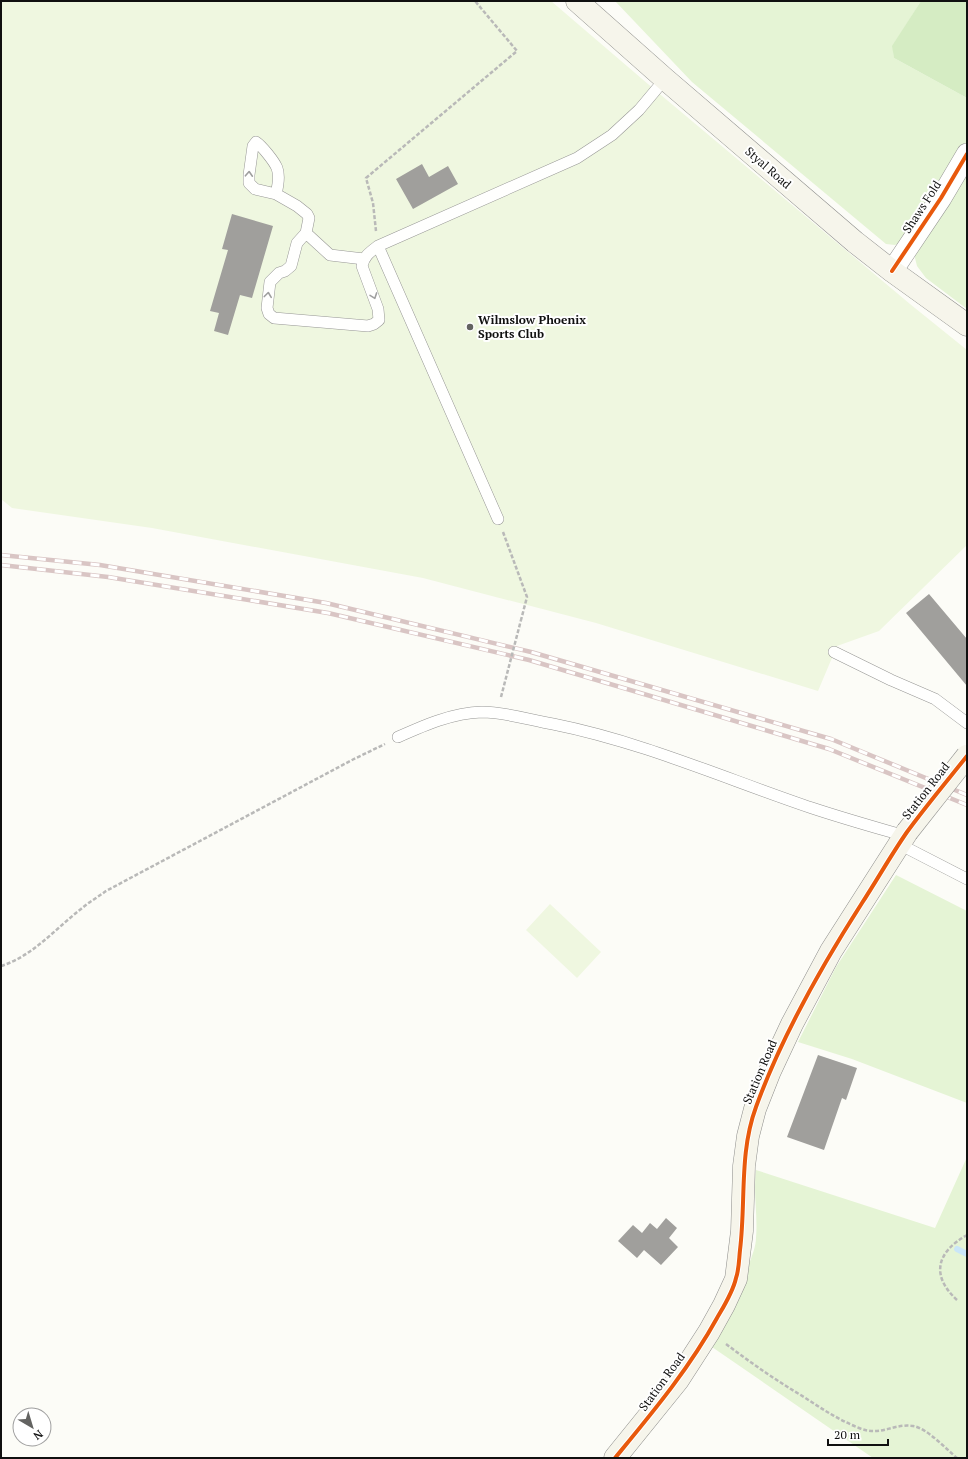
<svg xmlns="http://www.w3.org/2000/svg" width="968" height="1459" font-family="'PT Serif',serif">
<rect width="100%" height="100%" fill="#fcfcf7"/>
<path fill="#e5f4d5" d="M615,1H921L893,46L894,58L967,98V143L942,185L901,242L895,245L886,244L692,82Z
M967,171V309L926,278L917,266L914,254Z
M896,875L967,911V1103L852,1059L798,1042L836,967Z
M967,1157V1458H873L712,1347C730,1319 740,1296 749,1264C752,1256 756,1246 756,1238C758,1215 753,1193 756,1170L935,1228Z"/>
<path fill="#d5ecc3" d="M921,1H967V98L894,58L892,46Z"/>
<path fill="#eff7e0" d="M1,1H551L655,90L910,304L967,350V545L879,631L837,646L818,691L596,623L423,578L152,528L12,508L1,499Z
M550,904L601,952L577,978L526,930Z"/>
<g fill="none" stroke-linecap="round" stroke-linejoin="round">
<path stroke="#cae6f8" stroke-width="6" d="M957,1249L967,1254"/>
</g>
<path fill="#a09f9c" d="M422,164L429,177L448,166L458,184L413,209L396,179Z
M232,214L273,226L252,298L240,295L228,335L214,331L219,313L210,311L228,250L222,249Z
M929,594L967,639V686L906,613Z
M818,1055L857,1068L846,1100L842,1098L824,1150L787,1137Z
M666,1218L677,1228L669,1238L678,1247L661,1265L644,1250L637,1258L618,1241L633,1225L642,1233L650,1223L657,1229Z"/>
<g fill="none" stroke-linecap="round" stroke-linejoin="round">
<g stroke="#969694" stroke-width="12">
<path id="lane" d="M276,194C278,186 280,176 277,168C274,161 262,146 256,142L253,146L249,175V183L255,189L276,194L297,206L307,214L309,218L306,233
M378,246L498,519
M364,259L330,255L306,233L297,243L291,266L285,271L279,273L270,282L267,308L269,314L274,318L368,326L374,324L379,320L378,309L362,266C364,256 370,252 378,246L577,158L612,135L639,110L665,79
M834,652L891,680L935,699L967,723
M398,737C425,725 452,713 482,712C505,712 530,720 553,724C643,742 726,779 812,808C842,818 874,827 905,836
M899,844L967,879"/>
</g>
<g stroke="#969694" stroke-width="22">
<path id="street" d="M892,271L941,198L967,154"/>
</g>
<g stroke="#8d8d8b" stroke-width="23">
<path id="secondary" d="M577,1L665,79L855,242L892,271L967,325
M615,1458L678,1380L709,1332L724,1305L736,1279L742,1231L744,1166L748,1136L755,1109L770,1071L792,1024L831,951L907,832"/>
</g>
<path stroke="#b9b9b8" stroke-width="2.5" stroke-dasharray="4 2" stroke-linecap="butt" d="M376,231L373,203L366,178L517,51L475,1
M503,532L527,597L521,620
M1,966C33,956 55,929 81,909C89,902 98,897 106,891L352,760L385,744
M957,1300C930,1275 937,1252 967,1235
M726,1344C751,1363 777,1381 804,1397C822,1409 839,1420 859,1428C881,1437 893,1423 913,1426C927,1428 946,1449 957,1458"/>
<use href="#lane" stroke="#fffffe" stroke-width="11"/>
<use href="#street" stroke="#fffffe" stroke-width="21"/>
<use href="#secondary" stroke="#f6f5eb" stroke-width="22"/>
<g stroke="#d9c5c4" stroke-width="4.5">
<path id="rail" d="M1,555L100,565L326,603L531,652L831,739L967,795
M1,565L108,577L328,613L529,660L829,749L967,805"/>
</g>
<use href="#rail" stroke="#fff" stroke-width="3" stroke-dasharray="9" stroke-linecap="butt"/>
<g stroke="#8d8d8b" stroke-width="23" stroke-linecap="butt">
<path id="secondary-bridge" d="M907,832L967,756"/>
</g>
<path stroke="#b9b9b8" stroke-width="2.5" stroke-dasharray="4 2" stroke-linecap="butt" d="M501,697L521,620"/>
<use href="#secondary-bridge" stroke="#f6f5eb" stroke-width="22"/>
<g stroke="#fff" stroke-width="6">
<path id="cycleway" d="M892,271L941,198L967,154
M615,1458C652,1413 689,1369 717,1318C724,1306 733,1292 736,1278C739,1270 739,1259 740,1250C746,1202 739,1153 756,1107C782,1035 821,967 862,903C877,880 891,855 907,832C926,806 947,781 967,756"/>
</g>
<use href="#cycleway" stroke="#e8590c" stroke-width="4"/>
</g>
<defs><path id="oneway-chevron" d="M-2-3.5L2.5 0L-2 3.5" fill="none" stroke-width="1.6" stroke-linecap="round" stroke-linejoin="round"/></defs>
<g stroke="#9f9f9f">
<use href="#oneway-chevron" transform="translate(249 174) rotate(-87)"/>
<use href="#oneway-chevron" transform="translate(268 295) rotate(-83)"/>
<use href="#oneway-chevron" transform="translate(374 296) rotate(70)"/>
</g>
<circle fill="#636361" stroke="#fff" stroke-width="1.5" cx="470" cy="327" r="4"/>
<g text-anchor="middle" stroke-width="4" stroke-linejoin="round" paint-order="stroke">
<g font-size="12" fill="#101010" stroke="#fff">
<text transform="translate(768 168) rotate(41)" y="4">Styal Road</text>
<text transform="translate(922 207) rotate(-57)" y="4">Shaws Fold</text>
<text transform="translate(926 791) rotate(-52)" y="4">Station Road</text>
<text transform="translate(760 1072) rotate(-67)" y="4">Station Road</text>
<text transform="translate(662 1382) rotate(-54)" y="4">Station Road</text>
</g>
<g font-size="12" font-weight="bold" fill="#101010" stroke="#fff" text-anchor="start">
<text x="478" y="324">Wilmslow Phoenix<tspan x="478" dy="14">Sports Club</tspan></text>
</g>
</g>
<rect width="968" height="1459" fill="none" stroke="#101010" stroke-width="4"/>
<g transform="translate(32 1427) rotate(142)"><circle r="19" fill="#ffffff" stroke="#9f9f9f"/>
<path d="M0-3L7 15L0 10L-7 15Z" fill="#636361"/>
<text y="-6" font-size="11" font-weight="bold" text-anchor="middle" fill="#101010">N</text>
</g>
<path d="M828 1439v6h60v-6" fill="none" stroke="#101010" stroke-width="2"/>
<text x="834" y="1439" font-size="12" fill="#101010" stroke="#ffffff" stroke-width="3" paint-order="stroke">20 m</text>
</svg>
